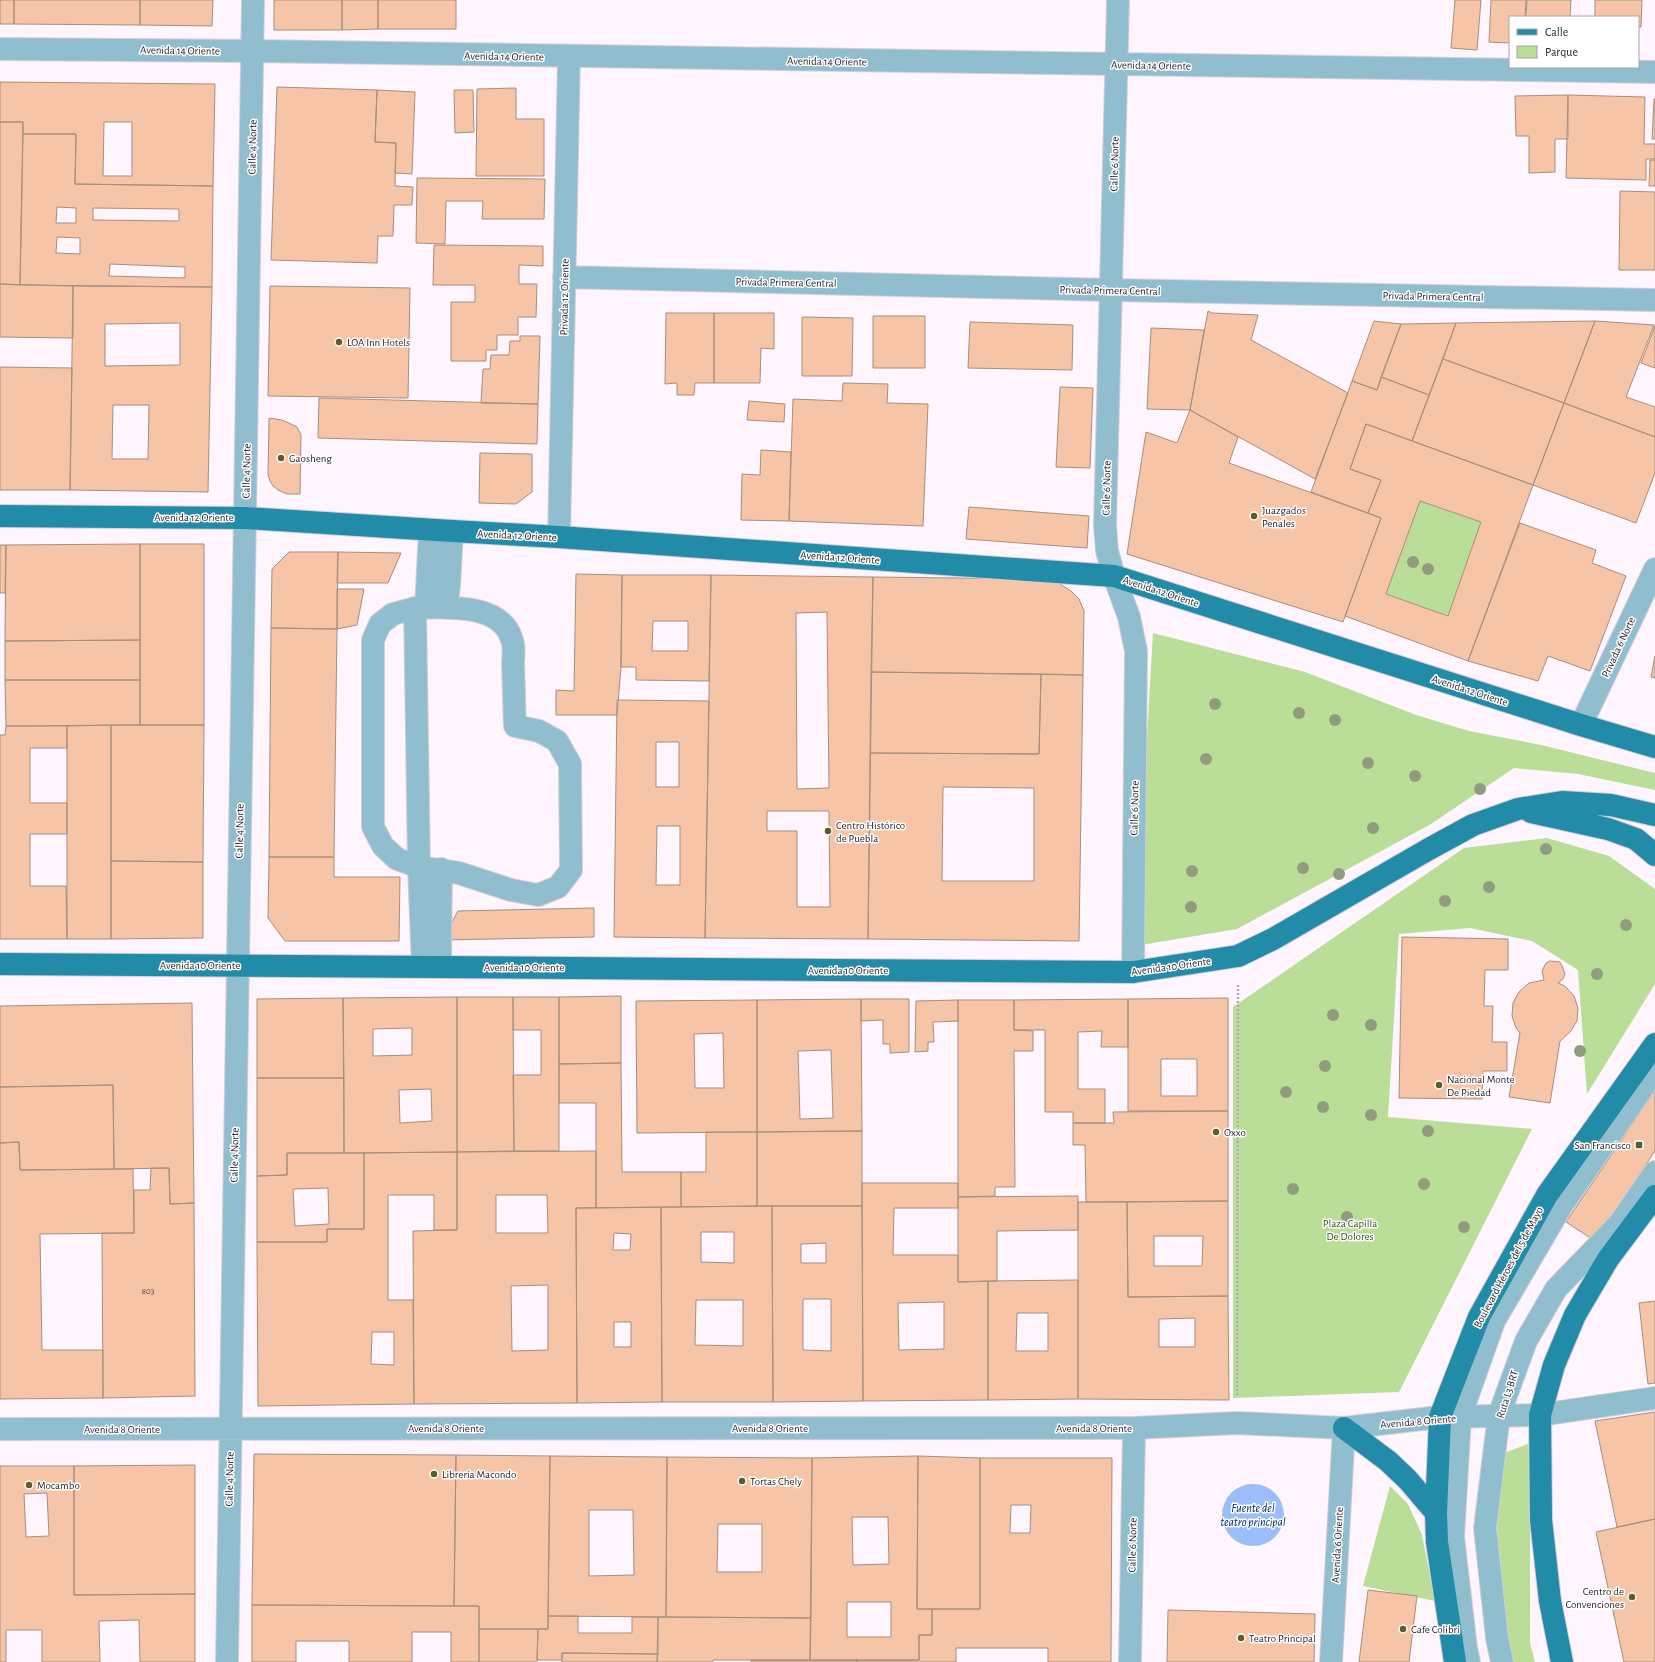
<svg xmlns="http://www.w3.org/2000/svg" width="1655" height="1662" font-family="'Alegreya Sans',sans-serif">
<rect width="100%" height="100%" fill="#fef5fe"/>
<path fill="#badd98" d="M1420,501L1481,522L1448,616L1386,594Z
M1153,633L1305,672L1416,715L1469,731L1541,745L1655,773V790L1578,774L1514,768L1431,824L1237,929L1135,946Z
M1547,838L1609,856L1655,889V984L1587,1094L1578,970L1532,941L1470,928L1399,934L1388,1117L1532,1129L1399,1392L1233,1398V1007L1464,848Z
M1528,1444L1537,1454L1530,1532V1643L1535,1662H1513L1506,1634L1490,1524L1496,1456Z
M1390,1486L1408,1504L1422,1535L1435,1601L1363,1586Z"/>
<path fill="#99befa" d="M1222 1515a31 31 0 1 1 62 0a31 31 0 1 1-62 0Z"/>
<path fill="#f6c4a6" stroke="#a78e7e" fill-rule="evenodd" d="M0,0H14V24H0Z
M14,0H140V25L14,24Z
M140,0H213L212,26L140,25Z
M274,0H342V30H274Z
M342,0H378V29L342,30Z
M378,0H456V29H378Z
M1455,0H1481L1477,50L1451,48Z
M1491,0H1526L1525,17H1510V43L1489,42Z
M1527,0H1571L1570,17H1526Z
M1595,0H1642L1641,27H1638V17H1595Z
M0,82L215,84L213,186L75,184L76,134H23V122H0ZM104,122H132V176H103Z
M277,87L377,90L375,142L396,143L395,186L413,187L412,205H394L393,236H378L377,263L271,260Z
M516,88V119H544V176H476L477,89Z
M377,90L415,92L412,174L395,173L396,143L375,142Z
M454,90H473L474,132L455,133Z
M1568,95L1645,97L1644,144H1655V159H1646V180L1566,178Z
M1568,95V139H1555V172L1529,173V136H1516L1515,96Z
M1654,99H1655V139H1652Z
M0,122H23L20,285L0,284Z
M23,134H76L75,184L213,186L212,287L20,285ZM57,207L76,208V223H56ZM93,208L179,209V221L93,220ZM57,237L80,238V254L56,253ZM110,264L185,267V278L109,276Z
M1650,160H1655V186H1649Z
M417,178L545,179L544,219H482L483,201H446L445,244L416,243Z
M1620,191L1655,192V270H1619Z
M434,245L543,246V266L519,265V284H537L536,317H518V335H497V350H486V361H451V302H475V285H433Z
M0,284L73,286V338L0,337Z
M73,286L212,287L208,492L70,490ZM180,323V365L105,366V324ZM113,405H149L148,459H112Z
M270,286L410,288L408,398L268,396Z
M1208,311L1212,313L1258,315L1251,340L1348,393L1315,479L1190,410Z
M666,313H714V383H695L694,395H677V383L665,384Z
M714,313H774V349L761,348L760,383H714Z
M873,316H925V368H873Z
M802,317L853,318L852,376H802Z
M1374,321L1401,324L1377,390L1352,381Z
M1595,321L1564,403L1443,359L1456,323Z
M1595,321L1654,325L1626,397L1655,407V437L1564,403Z
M970,322L1073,325L1072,370L968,368Z
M1456,323L1429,395L1381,377L1401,324Z
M1655,326V368L1641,363Z
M1151,328L1204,330L1190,410L1147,409Z
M520,336H540L538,404L481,403L483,369H490L491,355H509L510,341H520Z
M1443,359L1564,403L1533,485L1412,441Z
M0,367L72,368L70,490H0Z
M1381,377L1429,395L1412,441L1366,424L1350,469L1381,480L1368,513L1311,492L1352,381L1377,390Z
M843,383L888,384L887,403L928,404L923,526L789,521L793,399L842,401Z
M1060,387L1093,388L1090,468L1056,467Z
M319,398L538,404L537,444L318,438Z
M749,401L785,404L784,422L747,420Z
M1564,403L1655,437V473L1636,523L1533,485Z
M1190,410L1238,437L1229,463L1381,518L1343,622L1127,554L1146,432L1177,443Z
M269,418L282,420L289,423L297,427L301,435L300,494H287L278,490L273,486L270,481L268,475Z
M1366,424L1533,485L1468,661L1345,616L1381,518L1368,513L1381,480L1350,469ZM1420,501L1481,522L1448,616L1386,594Z
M761,450L791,452L789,521L741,520L742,474L760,475Z
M480,453L532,454V492L516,504L479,503Z
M969,507L1089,516L1087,548L966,539Z
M1520,523L1596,550L1592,563L1626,576L1590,671L1548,656L1538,681L1468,661Z
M140,544V640L5,641L6,545Z
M140,544H204V725H140Z
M0,545H6L5,593H0Z
M289,552H338L337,629L271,628L272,569Z
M338,552L401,553L388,583H337Z
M576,574L622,575L621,667L617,715H556V690L574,691Z
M622,575H711L709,681L636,680V667H621ZM653,621H688V651H652Z
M711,575L873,577L868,939L705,938ZM827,612L829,788L797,789L796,613ZM767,811H829L830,907H797V831H767Z
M873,577L1046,579L1060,584L1071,591L1079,599L1084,611L1083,675L871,672Z
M337,589H364L357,625L337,629Z
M271,628L337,629L334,857H269Z
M140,640V680H5V641Z
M1655,656V678L1651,677Z
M871,672L1041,674L1039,754L870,753Z
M1041,674L1083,675L1079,941L868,939L870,753L1039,754ZM943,787L1034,788V881H942Z
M5,680H140V725L6,726Z
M617,700L709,701L705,938L614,937ZM656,742H679V787H656ZM657,826H680V885H656Z
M111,725V939H67V726Z
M111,725H204L203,862L111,861Z
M6,726H67V748H30V803H67V834H30V886H66L67,939H0V735H5Z
M269,857H334V877H400L399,941H285L268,918Z
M111,861L203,862V938L111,939Z
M594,908V937L442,940L458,911Z
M1402,937L1508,939V970H1485L1484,1006H1493L1492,1042H1507V1071H1483L1482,1099L1399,1098Z
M1550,961L1560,962L1562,966L1565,974L1563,979L1558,983L1565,986L1574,996L1578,1008L1577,1021L1570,1032L1560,1041L1550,1103L1509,1097L1520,1033L1516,1028L1512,1016L1513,1003L1519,992L1529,983L1544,980L1542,971L1546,963Z
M621,996V1063L559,1064V997Z
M457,997V1152L344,1153L343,998ZM412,1028V1055L373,1056V1029ZM431,1089L432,1121L400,1123L399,1090Z
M457,997H513L514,1151L457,1152Z
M513,997H559V1151H514L513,1075H541V1030H513Z
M343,998L344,1078H257V999Z
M1228,998V1111H1128V999ZM1161,1059H1197V1096H1161Z
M861,999L862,1131L757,1132V1000ZM831,1050L833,1118L800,1119L798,1051Z
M861,999H909V1052L890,1053V1044H883V1020L861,1021Z
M1128,999V1047H1101L1102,1031L1078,1032V1089H1105V1123H1073V1112H1045V1030H1014V1000Z
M757,1000V1132L637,1133L636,1001ZM723,1033L724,1088H695L694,1034Z
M958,1000V1021L933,1022L934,1042H928V1051L915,1052L916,1001Z
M958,1000H1014V1030L1033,1031V1051H1014L1015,1187H995V1196L958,1197Z
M192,1003L194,1203L170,1204L169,1168L114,1169L113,1085L0,1087V1006Z
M621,1063L622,1172H681V1207L596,1208V1103H559V1064Z
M257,1078H344V1153H287V1175L257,1176Z
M113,1085L114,1169L20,1170L19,1142L0,1143V1087Z
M1655,1090V1151L1595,1241L1566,1222Z
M1228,1111V1201L1086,1202L1085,1145H1073V1123H1114L1113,1112Z
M862,1131V1206H757V1132Z
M706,1132H757V1206L681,1207V1172H706Z
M19,1142L20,1170L133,1169L134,1233L40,1234L42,1350H103V1398L0,1399V1143Z
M596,1151V1208H576L577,1403L414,1404L413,1231L457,1230V1152ZM496,1195H547L548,1233H496ZM548,1285V1350L512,1351L511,1286Z
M457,1152V1230H434V1195H388V1300H413L414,1404L258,1406L257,1242H327V1229H364V1153ZM372,1332H394V1365L371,1364Z
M287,1153H364V1229H327V1242H257V1176L287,1175ZM328,1188L329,1224L295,1226L293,1189Z
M151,1168H169L170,1204L194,1203L195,1396L103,1398L102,1233H134V1190H150Z
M862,1183H958V1208H894L893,1255H958V1282L988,1281V1400L863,1401ZM944,1302V1349L899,1350L898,1303Z
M1078,1196V1230L997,1231V1281L958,1282V1197Z
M1228,1201V1296L1128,1297L1127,1202ZM1154,1236H1203L1202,1266H1154Z
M1078,1202H1127L1128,1297L1228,1296L1229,1400L1078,1399ZM1195,1318V1347H1159V1319Z
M772,1206H862L863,1401L773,1402ZM826,1243V1263H801V1244ZM803,1299H831V1351L803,1350Z
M772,1206L773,1402H662L661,1207ZM701,1232H734V1263L701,1262ZM696,1300H743V1346L695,1345Z
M661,1207L662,1402L577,1403L576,1208ZM614,1233L631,1234L630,1250H613ZM614,1322H631V1347H614Z
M1078,1280V1399L988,1400V1281ZM1017,1313H1048V1351H1016Z
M1655,1301V1383L1648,1384L1639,1303Z
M1655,1412V1519L1617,1527L1595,1421Z
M254,1454L456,1455L454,1606L252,1605Z
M456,1455L550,1456L548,1629H479V1606H454Z
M550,1456L667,1457L666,1617L548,1616ZM589,1510H633L634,1575L589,1576Z
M918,1456L917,1609H932V1635H919V1660H810L812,1458ZM852,1517H888L889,1564L853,1565ZM847,1602H891V1637H847Z
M918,1456L980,1458V1609H917Z
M667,1457L812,1458L811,1618L666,1617ZM718,1524H762V1572H717Z
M980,1458H1112L1111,1662H1048V1648H956V1662H857V1660H919V1635H932V1609H980ZM1011,1505H1031L1030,1533H1010Z
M195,1465V1594L74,1595V1466Z
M0,1466H74V1595L195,1594V1662H140L139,1620L99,1621L100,1662H42V1630H6V1662H0ZM47,1493L49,1536L26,1537L24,1494Z
M1655,1519V1662H1624L1596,1532Z
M1368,1590L1417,1596L1409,1662H1359Z
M252,1605L479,1606V1662H451V1632H412V1662H349V1641H296V1662H252Z
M1168,1610L1315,1614L1314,1662H1167Z
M548,1616H578V1633H632V1617H658V1654L562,1653V1660H537L538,1629H548Z
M658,1617L811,1618L810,1660H713V1662H657Z
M479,1629H538L537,1662H479Z
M562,1653L658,1654L657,1662H562Z
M751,1660H857V1662H751Z"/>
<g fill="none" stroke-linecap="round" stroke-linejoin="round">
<g stroke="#d7ced7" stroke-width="24">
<path id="minor" d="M1118,0L1105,525L1107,551L1114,576L1129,617L1136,651L1133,972
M0,49L253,51L1655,72
M564,277L1111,290L1655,300
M559,537L569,57
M426,607L430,530
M415,608C446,607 502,603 512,640C515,648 513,657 513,665C514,685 514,706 515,726L539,731L557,741L570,764L571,870L558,887L538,895L511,890L459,873L419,867L397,859L383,846L373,827V640L380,624L393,614Z
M415,608L419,867L423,966
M446,608L449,586L452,531
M1581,725L1655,569
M440,966L441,869
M0,1429L1134,1428L1237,1423L1344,1428L1440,1417L1540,1415L1655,1398
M227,1662L253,0
M1130,1662L1134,1428
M1331,1662L1344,1428
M1469,1662L1466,1648L1453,1537L1460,1417L1494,1321L1562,1205L1655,1070
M1502,1662L1497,1638L1485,1528L1499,1415L1526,1341L1556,1289L1619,1224L1655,1172"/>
</g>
<g stroke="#d7ced7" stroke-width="24">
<path id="major" d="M0,516L245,518L452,531L559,537L1114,576L1581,725L1655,747
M1531,812L1608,829L1636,839L1655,855
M0,964L1133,972L1238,956L1273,939L1429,849L1473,825L1518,809L1562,802L1611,805L1655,815
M1344,1428L1388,1461L1408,1480L1436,1513
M1455,1662L1437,1542L1436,1513L1440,1417L1479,1317L1547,1195L1655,1044
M1562,1662L1550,1601L1541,1520L1540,1415L1554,1365L1575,1315L1608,1259L1655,1196"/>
</g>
<path stroke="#b3aab3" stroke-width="2.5" stroke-dasharray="2 2" stroke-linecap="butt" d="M1237,1395L1238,984"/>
<use href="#minor" stroke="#91bece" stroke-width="22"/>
<use href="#major" stroke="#218ba8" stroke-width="22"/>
</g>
<g fill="#919b7f">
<circle cx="1413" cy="562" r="6"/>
<circle cx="1428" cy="569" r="6"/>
<circle cx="1215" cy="704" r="6"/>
<circle cx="1299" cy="713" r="6"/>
<circle cx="1335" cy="720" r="6"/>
<circle cx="1206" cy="759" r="6"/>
<circle cx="1368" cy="763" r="6"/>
<circle cx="1415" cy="776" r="6"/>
<circle cx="1480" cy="789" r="6"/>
<circle cx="1373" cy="828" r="6"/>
<circle cx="1546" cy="849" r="6"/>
<circle cx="1303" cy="868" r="6"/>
<circle cx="1192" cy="871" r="6"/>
<circle cx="1339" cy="874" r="6"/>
<circle cx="1489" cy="887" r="6"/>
<circle cx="1445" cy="901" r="6"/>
<circle cx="1191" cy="907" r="6"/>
<circle cx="1626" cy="925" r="6"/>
<circle cx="1597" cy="974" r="6"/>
<circle cx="1333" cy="1015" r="6"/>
<circle cx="1371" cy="1025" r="6"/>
<circle cx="1580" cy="1051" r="6"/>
<circle cx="1325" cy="1066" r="6"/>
<circle cx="1286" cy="1092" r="6"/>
<circle cx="1323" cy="1107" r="6"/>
<circle cx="1371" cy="1115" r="6"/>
<circle cx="1428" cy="1131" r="6"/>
<circle cx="1424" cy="1184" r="6"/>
<circle cx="1293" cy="1189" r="6"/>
<circle cx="1347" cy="1217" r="6"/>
<circle cx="1464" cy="1227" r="6"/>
</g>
<g fill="#5b5e2c" stroke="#fff" stroke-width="1.5">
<circle cx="339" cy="342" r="4"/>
<circle cx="281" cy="458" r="4"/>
<circle cx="1254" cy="516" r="4"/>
<circle cx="828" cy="831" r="4"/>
<circle cx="1439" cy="1085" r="4"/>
<circle cx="1216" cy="1132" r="4"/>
<rect x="1635" y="1141" width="8" height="8" rx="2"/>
<circle cx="434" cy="1474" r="4"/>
<circle cx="742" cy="1481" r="4"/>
<circle cx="29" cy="1485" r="4"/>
<circle cx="1632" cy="1597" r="4"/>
<circle cx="1403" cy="1629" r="4"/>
<circle cx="1241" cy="1638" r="4"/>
</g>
<g text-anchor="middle" stroke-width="3" stroke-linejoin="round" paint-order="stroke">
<g font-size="9" fill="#5b4847">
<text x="148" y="1294">803</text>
</g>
<g font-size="11" fill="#271f27" stroke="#fff">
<text transform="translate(180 50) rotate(1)" y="4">Avenida 14 Oriente</text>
<text transform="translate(504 56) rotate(1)" y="4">Avenida 14 Oriente</text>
<text transform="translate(827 61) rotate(1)" y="4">Avenida 14 Oriente</text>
<text transform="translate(1151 65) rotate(1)" y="4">Avenida 14 Oriente</text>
<text transform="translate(252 147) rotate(-89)" y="4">Calle 4 Norte</text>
<text transform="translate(1114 164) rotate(-89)" y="4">Calle 6 Norte</text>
<text transform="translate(786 282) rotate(1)" y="4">Privada Primera Central</text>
<text transform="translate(1110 290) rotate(1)" y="4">Privada Primera Central</text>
<text transform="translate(1433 296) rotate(1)" y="4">Privada Primera Central</text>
<text transform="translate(564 297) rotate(-89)" y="4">Privada 12 Oriente</text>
<text transform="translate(246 471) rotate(-89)" y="4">Calle 4 Norte</text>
<text transform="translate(1106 488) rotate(-89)" y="4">Calle 6 Norte</text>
<text x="194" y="521">Avenida 12 Oriente</text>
<text transform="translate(517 535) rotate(3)" y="4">Avenida 12 Oriente</text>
<text transform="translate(840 557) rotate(4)" y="4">Avenida 12 Oriente</text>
<text transform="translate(1161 591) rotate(18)" y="4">Avenida 12 Oriente</text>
<text transform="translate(1618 647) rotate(-65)" y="4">Privada 6 Norte</text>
<text transform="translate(1470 690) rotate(18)" y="4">Avenida 12 Oriente</text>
<text transform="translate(1134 808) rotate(-89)" y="4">Calle 6 Norte</text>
<text transform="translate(239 831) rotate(-89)" y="4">Calle 4 Norte</text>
<text x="200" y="969">Avenida 10 Oriente</text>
<text transform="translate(1171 966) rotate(-8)" y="4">Avenida 10 Oriente</text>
<text x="524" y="971">Avenida 10 Oriente</text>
<text x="848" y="974">Avenida 10 Oriente</text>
<text transform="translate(234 1155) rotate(-89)" y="4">Calle 4 Norte</text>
<text transform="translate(1508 1267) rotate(-62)" y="4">Boulevard Héroes del 5 de Mayo</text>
<text transform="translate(1507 1394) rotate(-72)" y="4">Ruta L3 BRT</text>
<text transform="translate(1418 1421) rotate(-5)" y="4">Avenida 8 Oriente</text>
<text x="446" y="1432">Avenida 8 Oriente</text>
<text x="770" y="1432">Avenida 8 Oriente</text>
<text x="1094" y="1432">Avenida 8 Oriente</text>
<text x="122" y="1433">Avenida 8 Oriente</text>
<text transform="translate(229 1479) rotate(-89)" y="4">Calle 4 Norte</text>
<text transform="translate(1132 1545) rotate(-89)" y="4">Calle 6 Norte</text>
<text transform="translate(1337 1545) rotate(-87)" y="4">Avenida 6 Oriente</text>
</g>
<g font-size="11" fill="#271f27" stroke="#fff" text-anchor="start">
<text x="347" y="346">LOA Inn Hotels</text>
<text x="289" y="462">Gaosheng</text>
<text x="1262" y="514">Juazgados<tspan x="1262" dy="13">Penales</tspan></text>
<text x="836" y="829">Centro Histórico<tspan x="836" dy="13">de Puebla</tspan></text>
<text x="1447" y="1083">Nacional Monte<tspan x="1447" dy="13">De Piedad</tspan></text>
<text x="1224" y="1136">Oxxo</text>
<text x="1631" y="1149" text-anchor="end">San Francisco</text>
<text x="442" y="1478">Librería Macondo</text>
<text x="750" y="1485">Tortas Chely</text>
<text x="37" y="1489">Mocambo</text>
<text x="1624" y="1595" text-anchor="end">Centro de<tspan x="1624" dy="13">Convenciones</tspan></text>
<text x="1411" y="1633">Cafe Colibri</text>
<text x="1249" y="1642">Teatro Principal</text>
</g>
<g font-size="11" fill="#375117" stroke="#fff">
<text x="1350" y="1227">Plaza Capilla<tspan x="1350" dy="13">De Dolores</tspan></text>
</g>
<g font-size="12" font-style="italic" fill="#012c6a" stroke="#fff">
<text x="1253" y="1512">Fuente del<tspan x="1253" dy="14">teatro principal</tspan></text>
</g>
</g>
<rect x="1509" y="16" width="130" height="52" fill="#ffffff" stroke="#a9a5a9"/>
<rect x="1517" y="29" width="20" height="6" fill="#218ba8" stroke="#a9a5a9"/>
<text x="1545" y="36" font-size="12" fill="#271f27">Calle</text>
<rect x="1517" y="46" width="20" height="12" fill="#badd98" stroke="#a9a5a9"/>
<text x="1545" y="56" font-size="12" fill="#271f27">Parque</text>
</svg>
